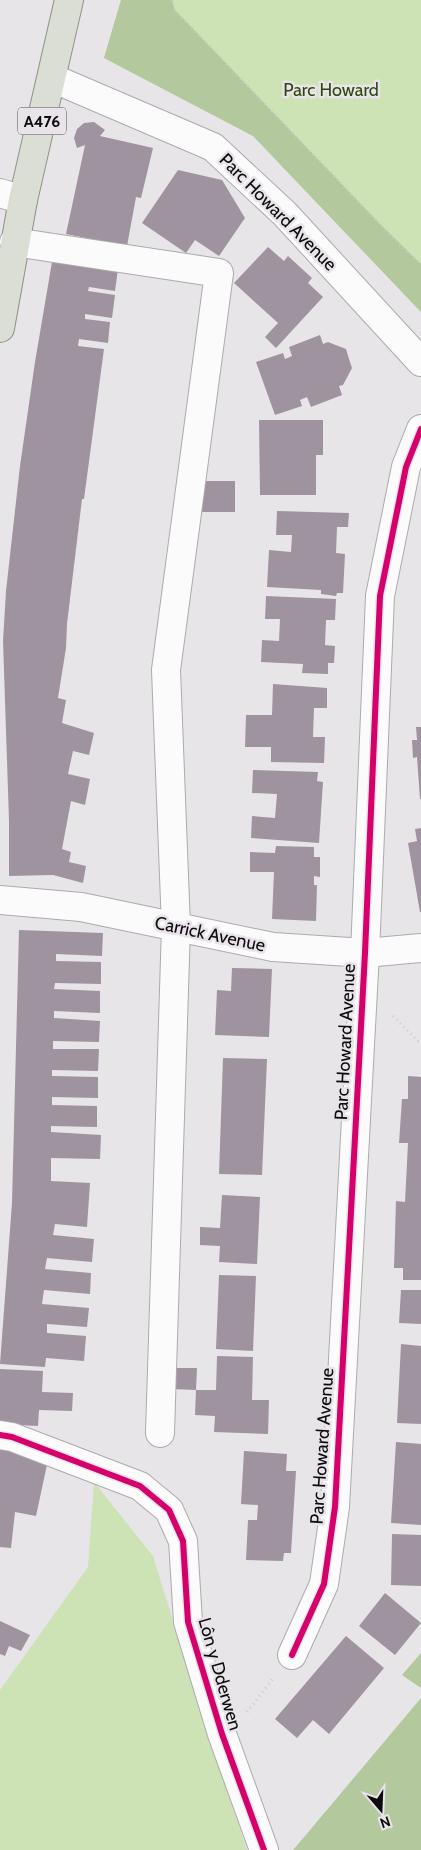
<svg xmlns="http://www.w3.org/2000/svg" width="421" height="1850" font-family="Cabin,sans-serif">
<rect width="100%" height="100%" fill="#e7e5e8"/>
<path fill="#cde3b6" d="M121,0H421V312L253,136L104,58Z
M94,1482L153,1556L209,1737L247,1850H0V1690L88,1567Z"/>
<path fill="#b3c89c" d="M121,0H172L175,10L381,225L421,264V312L253,136L104,58Z
M421,1653V1688L402,1675Z
M421,1698V1850H293L305,1836Z"/>
<path fill="#9f93a0" d="M94,122L105,130L100,136L153,148L141,198L136,197L127,246L66,234L85,145L77,148L74,138L77,129L84,123Z
M178,170L222,180L245,218L219,256L195,240L186,253L142,223Z
M268,247L284,261L288,256L312,278L308,283L323,297L276,348L265,337L278,323L234,283Z
M53,256L118,269L115,291L89,287L88,291L115,295L112,318L85,314V319L110,322L108,343L79,339L78,346L104,349L84,499H82L67,624L66,648L58,698L66,700L62,723L94,733L89,755L73,751L68,774L90,779L85,805L71,801L62,849L71,852L69,862L86,866L83,883L53,875L9,876V821L3,641L6,591L20,466L35,362Z
M320,335L323,344L328,342L346,349L349,359L352,368L343,385L339,386L342,395L311,407L307,397L300,400L302,406L275,415L256,362L283,353L285,359L292,356L289,347Z
M259,420H323V455H316V495H260Z
M200,481H235V512H200Z
M277,511L349,513L348,527H337L336,553L345,554L343,593H337L336,596L321,594V590L267,587L269,550L291,552L292,535H276Z
M266,596L336,599L335,620H326L325,645L335,646L334,663H328V674L302,673L303,664L261,662L262,640L279,641L280,619H265Z
M273,684L327,688V708H314L313,737H325L324,763L271,762V747H245L246,715H272Z
M416,727H421V799H420L417,757L413,758L412,740H417Z
M253,770L318,772L317,781L323,782L319,843L251,838L252,816L275,818L277,794L252,793Z
M421,828V912H420L408,843L417,841L415,829Z
M276,846L314,847V857H320V877L314,876V885H317L316,921L272,919L274,872H250V852L275,853Z
M19,930L103,933L102,956L56,954V961L101,962V984L55,983L54,989L100,991V1013L54,1011V1018L100,1021L99,1042L53,1041V1049H99L98,1071L52,1070V1076L98,1077V1098L52,1097V1105L97,1106V1127L51,1126V1132L101,1135L100,1159L51,1158V1181L90,1183L87,1227L55,1224L53,1235L94,1239L92,1262L47,1258L45,1269L91,1273L90,1294L44,1290L42,1304L89,1308L87,1327L47,1324V1333L86,1336L84,1361L46,1358L45,1367L0,1364L12,1203Z
M232,968L272,969L269,1037L215,1035L217,990L231,991Z
M223,1058L267,1059L262,1175L219,1174Z
M408,1076L421,1077V1280H403V1268H394L396,1201L405,1202L408,1143H399L402,1099H408Z
M222,1195L260,1197L257,1264L219,1262L220,1246L200,1245V1227L220,1228Z
M219,1275L256,1276L253,1351L216,1349Z
M401,1290H421V1324L399,1323Z
M401,1344L421,1346V1424L397,1423Z
M217,1356L253,1357L252,1400H269L268,1434L214,1432L215,1416L195,1415L196,1390H216Z
M173,1368H197L196,1390L172,1389Z
M0,1369L43,1371L42,1392L73,1393L72,1411L39,1410L38,1426L0,1424Z
M396,1442L421,1444V1525L391,1523Z
M0,1449L48,1460L36,1516L15,1512L11,1548L0,1547Z
M244,1451L287,1454L286,1471H296L291,1553H284L283,1561L246,1560L248,1520H257L258,1505L241,1504Z
M392,1534L421,1535V1586L391,1585Z
M385,1593L421,1623L395,1655L359,1626Z
M0,1621L30,1635L21,1651L9,1646L5,1656L0,1654Z
M346,1636L384,1668L329,1734L313,1720L297,1738L275,1719Z"/>
<g fill="none" stroke-linecap="round" stroke-linejoin="round">
<g stroke="#acaaad" stroke-width="30">
<path id="minor" d="M52,78L213,147L285,214L421,362
M0,193L23,200
M14,242L219,273L166,670L176,927L160,1433
M0,900L81,907L273,947L365,953L421,948
M0,1435L12,1437L140,1486L169,1510L183,1541L188,1622L222,1734L264,1850
M292,1655L324,1584L335,1507L365,953L380,596L406,467L421,429"/>
</g>
<g stroke="#8c9183" stroke-width="30">
<path id="major" d="M0,328L23,200L69,0"/>
</g>
<path stroke="#cccbcc" stroke-width="3" stroke-dasharray="1 4" stroke-linecap="butt" d="M172,0L175,10L398,243L421,264
M393,1016L421,1044
M247,1712L274,1677"/>
<use href="#minor" stroke="#fbfbfc" stroke-width="28"/>
<use href="#major" stroke="#daded4" stroke-width="28"/>
<g stroke="#e8e4e9" stroke-width="9">
<path id="cycleway" d="M0,1435L12,1437L140,1486L169,1510L183,1541L188,1622L222,1734L264,1850
M292,1655L324,1584L335,1507L365,953L380,596L406,467L421,429"/>
</g>
<use href="#cycleway" stroke="#d6006c" stroke-width="6"/>
</g>
<g text-anchor="middle" stroke-width="5" stroke-linejoin="round" paint-order="stroke">
<rect fill="#e8e4e9" stroke="#4f4c4f" stroke-width="1" x="18" y="107.5" width="48" height="27" rx="4"/>
<g font-size="16" font-weight="bold" fill="#0d0b0d">
<text x="42" y="127">A476</text>
</g>
<g font-size="18" fill="#2e480b" stroke="#e8e4e9">
<text x="331" y="96">Parc Howard</text>
</g>
<g font-size="18" fill="#0d0b0d" stroke="#e8e4e9">
<text transform="translate(278 212) rotate(45)" y="6">Parc Howard Avenue</text>
<text transform="translate(210 934) rotate(12)" y="6">Carrick Avenue</text>
<text transform="translate(345 1042) rotate(-87)" y="6">Parc Howard Avenue</text>
<text transform="translate(322 1446) rotate(-86)" y="6">Parc Howard Avenue</text>
<text transform="translate(220 1674) rotate(74)" y="6">Lôn y Dderwen</text>
</g>
</g>
<g transform="translate(381 1810) rotate(161)" stroke="#e8e4e9" stroke-width="4" paint-order="stroke">
<path d="M0-4L9 19L0 12L-9 19Z" fill="#0d0b0d"/>
<text y="-8" font-size="14" font-weight="bold" text-anchor="middle" fill="#0d0b0d">N</text>
</g>
</svg>
